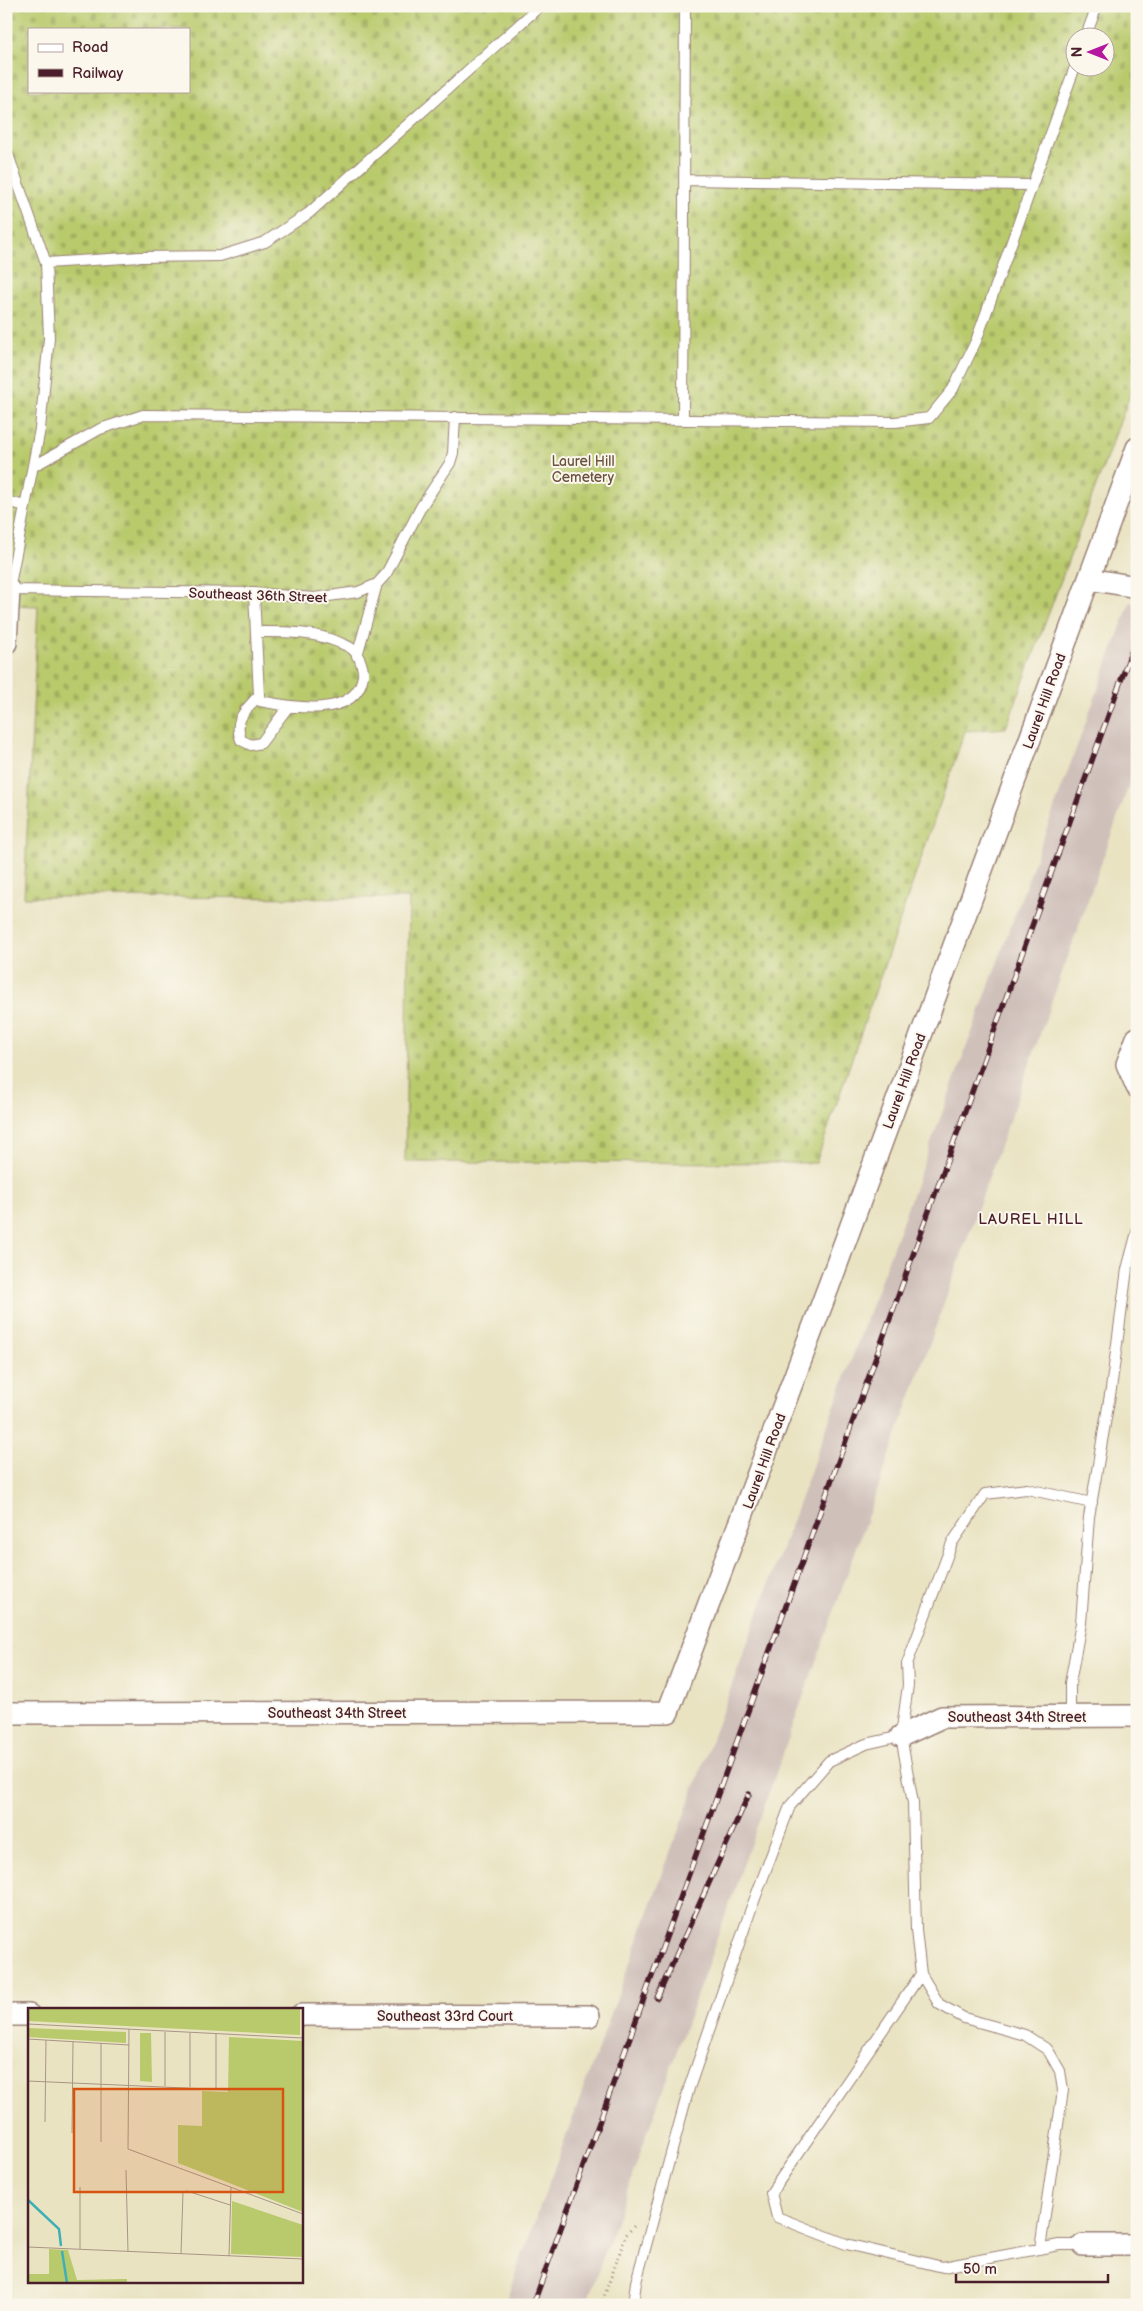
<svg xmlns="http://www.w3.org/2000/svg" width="1143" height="2311" font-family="'Balsamiq Sans',sans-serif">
<defs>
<pattern id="cemetery-stones" width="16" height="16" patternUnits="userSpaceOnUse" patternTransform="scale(1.25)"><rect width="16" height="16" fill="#b9ca6d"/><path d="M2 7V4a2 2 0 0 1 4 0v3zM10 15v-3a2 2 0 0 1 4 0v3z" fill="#a1ad5f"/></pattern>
</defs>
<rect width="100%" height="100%" fill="#fbf7ec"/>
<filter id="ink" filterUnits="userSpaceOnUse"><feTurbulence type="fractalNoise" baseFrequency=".02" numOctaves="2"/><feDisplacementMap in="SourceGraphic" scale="10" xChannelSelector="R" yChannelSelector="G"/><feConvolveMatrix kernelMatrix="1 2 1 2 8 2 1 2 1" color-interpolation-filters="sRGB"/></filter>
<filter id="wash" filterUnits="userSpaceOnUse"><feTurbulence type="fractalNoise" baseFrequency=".0096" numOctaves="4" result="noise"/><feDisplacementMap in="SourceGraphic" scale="20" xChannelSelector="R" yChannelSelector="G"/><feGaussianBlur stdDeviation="1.12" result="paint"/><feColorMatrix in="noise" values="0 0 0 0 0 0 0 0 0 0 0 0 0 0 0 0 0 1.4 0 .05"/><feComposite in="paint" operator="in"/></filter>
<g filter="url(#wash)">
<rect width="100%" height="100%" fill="#e9e3c2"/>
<path fill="#cfc0ba" d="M1130,602L1137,603V763L586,2305H504Z"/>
<path fill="url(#cemetery-stones)" stroke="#82744c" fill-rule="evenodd" d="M6,6H1137V376L1006,728L965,731L816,1163L405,1162L409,898L24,897L38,606L6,605ZM29,29H189V91H29ZM1076,38H1106V68H1076Z"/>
</g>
<g filter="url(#ink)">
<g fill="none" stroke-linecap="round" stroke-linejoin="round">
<g stroke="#9a8176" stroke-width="12">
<path id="lane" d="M1085,38L1097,6
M6,149L46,263L49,338L40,429L9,590
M685,180L1031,185
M46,263L140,257L220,256L265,242L309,213L540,6
M683,419L685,6
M34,466L100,429L143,415L895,422L929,418L953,389L976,341L1076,64
M6,501L25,506
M7,590L254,593L314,598L358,592L377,584L386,574L421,507L450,463L453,453L455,417
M254,593L259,695L260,701C290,707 356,720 363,676C364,668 359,654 352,649C349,646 342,644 338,642C311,631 285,632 256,632
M357,656L377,584
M259,695C246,710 233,719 241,740L251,745L261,743L288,707
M1070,1717V1683L1081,1623L1089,1517L1111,1389L1127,1269L1137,1232
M921,1974L771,2193L777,2217L846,2244L943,2267L1059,2245H1083
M1040,2249L1063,2090L1060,2071L1048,2050L1025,2035L964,2018L939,2004L921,1974L916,1930L913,1803L901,1736L908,1685L907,1664L952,1543L985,1494L1027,1489L1092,1503
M633,2305L636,2282L689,2088L751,1909L790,1806L829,1761L866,1744L901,1736"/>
</g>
<g stroke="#9a8176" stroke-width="24">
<path id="street" d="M1089,579L1137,587
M6,643L9,590
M1137,1038L1127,1064L1137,1087
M6,1713L668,1712L831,1280L1137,448
M901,1736L942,1717L1137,1716
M6,2015H29
M301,2015L589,2016
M1083,2245H1137"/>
</g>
<path stroke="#9a8176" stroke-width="3" stroke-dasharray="1 4" stroke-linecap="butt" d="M601,2305L626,2235L636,2224"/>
<use href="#lane" stroke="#fff" stroke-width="10"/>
<use href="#street" stroke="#fff" stroke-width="21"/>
<g stroke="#4a1f2b" stroke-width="5.5">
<path id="rail" d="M657,1998L749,1794
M533,2305L1137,636"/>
</g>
<use href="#rail" stroke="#fbf7ec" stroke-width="4" stroke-dasharray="11" stroke-linecap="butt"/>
</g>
</g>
<g text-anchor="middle" stroke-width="4" stroke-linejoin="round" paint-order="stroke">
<g font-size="14" fill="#6b523f" stroke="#fbf7ec">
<text x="583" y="466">Laurel Hill<tspan x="583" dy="16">Cemetery</tspan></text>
</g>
<g font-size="14" fill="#4a1f2b" stroke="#fbf7ec">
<text transform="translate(258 595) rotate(2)" y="5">Southeast 36th Street</text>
<text transform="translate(1044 701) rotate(-70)" y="5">Laurel Hill Road</text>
<text transform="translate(904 1081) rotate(-70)" y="5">Laurel Hill Road</text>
<text transform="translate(764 1461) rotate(-70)" y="5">Laurel Hill Road</text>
<text x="337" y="1718">Southeast 34th Street</text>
<text x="1017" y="1722">Southeast 34th Street</text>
<text x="445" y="2021">Southeast 33rd Court</text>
</g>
<g font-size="15" letter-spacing="1" fill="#4a1f2b" stroke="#fbf7ec">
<text x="1031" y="1224">LAUREL HILL</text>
</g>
</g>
<g transform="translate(28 2008)">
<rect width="275" height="275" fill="#e9e3c2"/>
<path d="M0,0H272V27L0,13ZM0,20L98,24V35L0,29ZM112,25H123L124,74L112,73ZM21,241L40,242L49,272L94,271H99V275H0V266H21Z" fill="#b9ca6d"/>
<path d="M201,29L275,33V204L150,155V117L174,118V83L200,84Z" fill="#b9ca6d"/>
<path d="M204,193L275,217V249L203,246Z" fill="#b9ca6d"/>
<path fill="none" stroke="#3eafb6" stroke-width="2.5" d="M0,192L31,221L33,238M34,243L39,275"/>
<path fill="none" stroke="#a99586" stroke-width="1" d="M0,16L275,30M101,21L100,141L275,206M137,24V78M162,25V79M188,26V81M0,31L101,37M0,73L202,82M17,114L18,32M44,125L45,34M73,134V35M98,162L100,244M0,239L275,251M52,241V179M153,246L155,184L159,183L202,197M201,248L203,179"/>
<path fill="#d8530f" fill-opacity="0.15" stroke="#d8530f" stroke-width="2.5" d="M46,81H255V184H46Z"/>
<rect width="275" height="275" fill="none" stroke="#4a1f2b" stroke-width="2.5"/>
</g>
<rect width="1143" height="2311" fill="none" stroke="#fbf7ec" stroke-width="25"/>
<rect x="28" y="28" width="162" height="65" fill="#fbf7ec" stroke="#b4a19f"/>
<rect x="38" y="44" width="25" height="8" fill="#ffffff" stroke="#b4a19f"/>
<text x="72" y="52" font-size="15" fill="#4a1f2b">Road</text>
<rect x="38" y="69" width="25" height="8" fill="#4a1f2b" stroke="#b4a19f"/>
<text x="72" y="78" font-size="15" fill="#4a1f2b">Railway</text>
<g transform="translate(1090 52) rotate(270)"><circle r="24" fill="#fbf7ec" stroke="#b4a19f"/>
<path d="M0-4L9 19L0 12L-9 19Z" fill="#b5179e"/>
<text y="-8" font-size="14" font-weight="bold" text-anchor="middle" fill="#4a1f2b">N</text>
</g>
<path d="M956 2274v8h152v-8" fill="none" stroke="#4a1f2b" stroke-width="2.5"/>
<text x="963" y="2274" font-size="15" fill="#4a1f2b" stroke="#fbf7ec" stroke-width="4" paint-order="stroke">50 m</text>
</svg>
